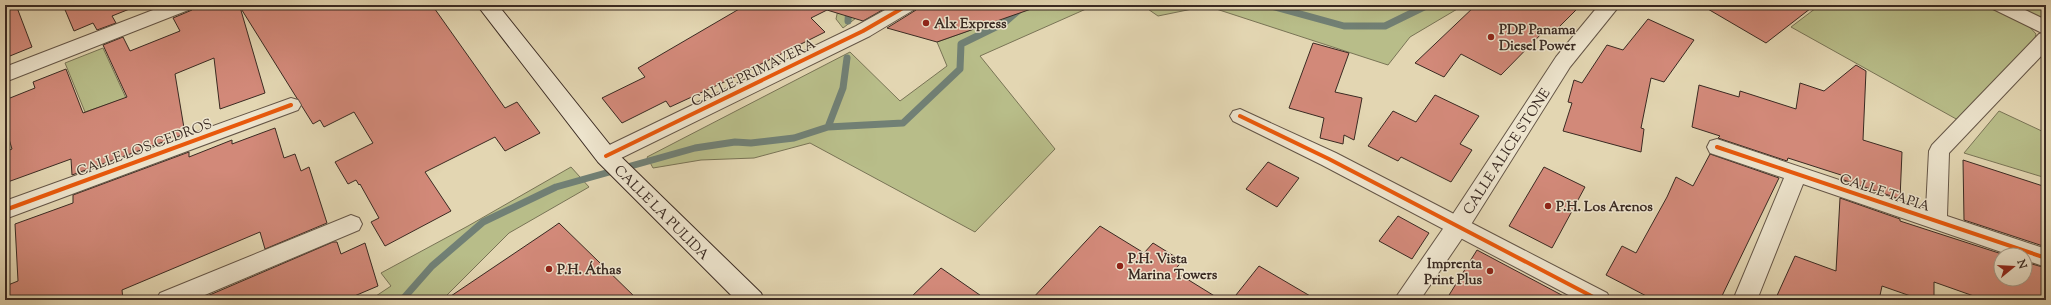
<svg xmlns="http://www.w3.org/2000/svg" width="2051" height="305" font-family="'Sorts Mill Goudy',serif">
<rect width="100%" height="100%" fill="#e3d6b2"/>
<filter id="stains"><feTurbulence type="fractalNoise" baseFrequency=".005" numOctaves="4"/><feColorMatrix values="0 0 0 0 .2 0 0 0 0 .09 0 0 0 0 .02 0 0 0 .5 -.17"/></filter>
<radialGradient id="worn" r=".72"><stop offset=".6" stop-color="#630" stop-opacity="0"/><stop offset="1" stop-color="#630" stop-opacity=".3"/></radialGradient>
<path fill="#b8bd89" stroke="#797456" d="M839,5L860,15L843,28L836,19Z
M1004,5H1095L980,56L1055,149L975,232L810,143L754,158L701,160L653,168L647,157L850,52L900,101L947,66L937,42L996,21Z
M1142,5H1464L1410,37L1388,65L1207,6L1158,16Z
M1812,5H1989L2027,24L2036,34L2034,42L1958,120L1791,27L1816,8Z
M2009,5H2046V23Z
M103,48L126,98L85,112L65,63Z
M1999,111L2046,133V178L1964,153Z
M571,167L589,187L509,233L442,300H370L391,286L381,273L468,226Z"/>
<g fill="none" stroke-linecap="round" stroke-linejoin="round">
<path stroke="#718075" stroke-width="7" d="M1268,5L1344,26H1385L1428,5
M848,21L849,5
M828,127L843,88L847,58
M402,300L432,266L483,222L556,187L695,148L735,142L751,143L794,138L828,127L903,123L960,69L961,44L1004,23L1025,5"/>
</g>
<path fill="#d28979" stroke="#3a2a22" d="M5,5H16L32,47L5,58Z
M63,5H137V6L112,16L116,23L97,30L93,23L74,31Z
M194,5H432L505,108L517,102L540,133L505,151L495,137L425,172L451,211L385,246L371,222L379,218L360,184L359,185L356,180L348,184L335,162L373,143L354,112L324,127L320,120L313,124L240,7L265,93L220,109L214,58L175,74L185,134L72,175L71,159L5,183V152L12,149L5,126V100L35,88L33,82L66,69L83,113L127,97L103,45L123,37L130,51L180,31L173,18L192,10Z
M746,5H891L863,21L827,10L811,18L825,32L735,77L670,107L666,101L622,123L602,98L645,77L638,68Z
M918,5H1033L1034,8L937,42L887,28L916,10Z
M1476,5H1581L1554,32L1547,28L1501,75L1461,54L1444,77L1415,63Z
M1701,5H1815L1766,43Z
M1648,19L1694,40L1664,82L1651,78L1641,128L1644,129L1641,152L1563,131L1572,103L1568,102L1574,80L1582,83L1607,45L1623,50Z
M1313,43L1349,53L1335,92L1362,98L1354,140L1344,135L1343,144L1320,138L1324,118L1289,108Z
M1856,65L1866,71L1863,140L1902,152L1900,199L1841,179V175L1788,158L1787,161L1718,138L1720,136L1692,127L1699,85L1739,97L1740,91L1796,109L1800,83L1824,91Z
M1435,95L1479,116L1460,144L1472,150L1451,182L1401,157L1398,161L1368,146L1393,111L1416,122Z
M275,128L284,158L295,154L301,171L309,167L327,223L265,249L260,232L122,290L123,300H9L8,285L18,281L15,224L73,203V195L189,152V157L232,140V144Z
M1710,154L1779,178L1720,300H1654L1606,275L1622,246L1636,253L1667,197L1676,177L1693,186Z
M1963,160L2046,187V247L1964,220Z
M1268,162L1299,178L1277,207L1246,189Z
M1544,167L1585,187L1552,248L1509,226Z
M1840,198L1900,219V221L2005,255H2001V279H2025V262L2046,268V300H1985L1934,282V300H1922L1882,286L1879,300H1775L1795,256L1836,271Z
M1398,216L1429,233L1412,259L1379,241Z
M559,223L638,300H445L552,228Z
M1100,226L1144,253L1153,243L1182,261L1174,271L1221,300H1031Z
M333,242H337L341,254L365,243L378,286L345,300H198Z
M1477,250L1571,300H1446Z
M1259,266L1317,300H1232Z
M941,268L987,300H908Z"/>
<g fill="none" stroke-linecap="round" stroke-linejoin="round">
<g stroke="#645546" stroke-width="2">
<path id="minor" d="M166,5H193L191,9L5,82V67Z
M894,5H917L915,9L870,36L613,162L606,164L599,162L595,156L599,150L856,26Z
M1991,5H2015L2046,20V51L1949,153L1947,216L2046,249V267L2025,260V255H2010L1803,184L1757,300H1733L1784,178L1710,153L1707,147L1710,141L1717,139L1926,209L1929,151L1932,145L2039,34L2042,33L1993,9Z
M291,98L298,100L301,105L298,110L5,219V201Z
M1240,109L1336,153L1607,293L1611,300H1578L1322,165L1233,121L1230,116L1233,111Z
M351,215L359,218L362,224L359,230L193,300H156L160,293Z"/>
</g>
<g stroke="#645546" stroke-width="2">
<path id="tertiary" d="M1599,5H1620L1570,67L1465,234L1420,300H1394L1449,220L1556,57Z"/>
</g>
<g stroke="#3a2a22" stroke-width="2">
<path id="secondary" d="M477,5H498L614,150L761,293L764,300H736L598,162Z"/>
</g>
<use href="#minor" fill="#ede4cd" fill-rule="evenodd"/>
<use href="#tertiary" fill="#ede4cd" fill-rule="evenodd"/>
<use href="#secondary" fill="#ede4cd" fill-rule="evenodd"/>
<g stroke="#ede4cd" stroke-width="6">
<path id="cycleway" d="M1240,116L1329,159L1599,300
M1717,147L2046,258
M606,156L863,31L908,5
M5,210L291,105"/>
</g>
<use href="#cycleway" stroke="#e8590c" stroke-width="4"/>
</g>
<g fill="#8f2418" stroke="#ede4cd" stroke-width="1.5">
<circle cx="926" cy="23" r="4"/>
<circle cx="1491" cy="37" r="4"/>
<circle cx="1548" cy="206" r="4"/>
<circle cx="1120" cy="266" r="4"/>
<circle cx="549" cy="269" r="4"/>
<circle cx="1490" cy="271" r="4"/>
</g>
<g text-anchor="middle" stroke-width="3" stroke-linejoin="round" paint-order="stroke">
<g font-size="14" font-weight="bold" fill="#3a2a22" stroke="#ede4cd" text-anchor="start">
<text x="934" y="28">Alx Express</text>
<text x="1499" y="34">PDP Panama<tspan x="1499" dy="16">Diesel Power</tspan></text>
<text x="1556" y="211">P.H. Los Arenos</text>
<text x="1128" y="263">P.H. Vista<tspan x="1128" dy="16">Marina Towers</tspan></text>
<text x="1482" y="268" text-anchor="end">Imprenta<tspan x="1482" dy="16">Print Plus</tspan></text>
<text x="557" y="274">P.H. Áthas</text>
</g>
<g font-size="14" fill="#3a2a22" stroke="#ede4cd">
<text transform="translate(753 72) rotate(-26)" y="5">CALLE PRIMAVERA</text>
<text transform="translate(144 147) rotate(-20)" y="5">CALLE LOS CEDROS</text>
<text transform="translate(1506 151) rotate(-57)" y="5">CALLE ALICE STONE</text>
<text transform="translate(1885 192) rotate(18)" y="5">CALLE TAPIA</text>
<text transform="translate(662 212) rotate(45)" y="5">CALLE LA PULIDA</text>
</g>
</g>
<rect width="2051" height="305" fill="none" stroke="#e3d6b2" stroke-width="20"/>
<rect x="6" y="6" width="2039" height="293" fill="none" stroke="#3a2a22" stroke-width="2"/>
<rect x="10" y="10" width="2031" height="285" fill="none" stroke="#3a2a22"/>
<g transform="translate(2013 267) rotate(72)"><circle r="19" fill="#ede4cd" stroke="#a59a89"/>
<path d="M0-3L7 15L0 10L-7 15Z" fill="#8f2418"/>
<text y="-6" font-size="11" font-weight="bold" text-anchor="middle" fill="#3a2a22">N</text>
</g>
<rect width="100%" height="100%" filter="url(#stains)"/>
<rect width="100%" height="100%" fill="url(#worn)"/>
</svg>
